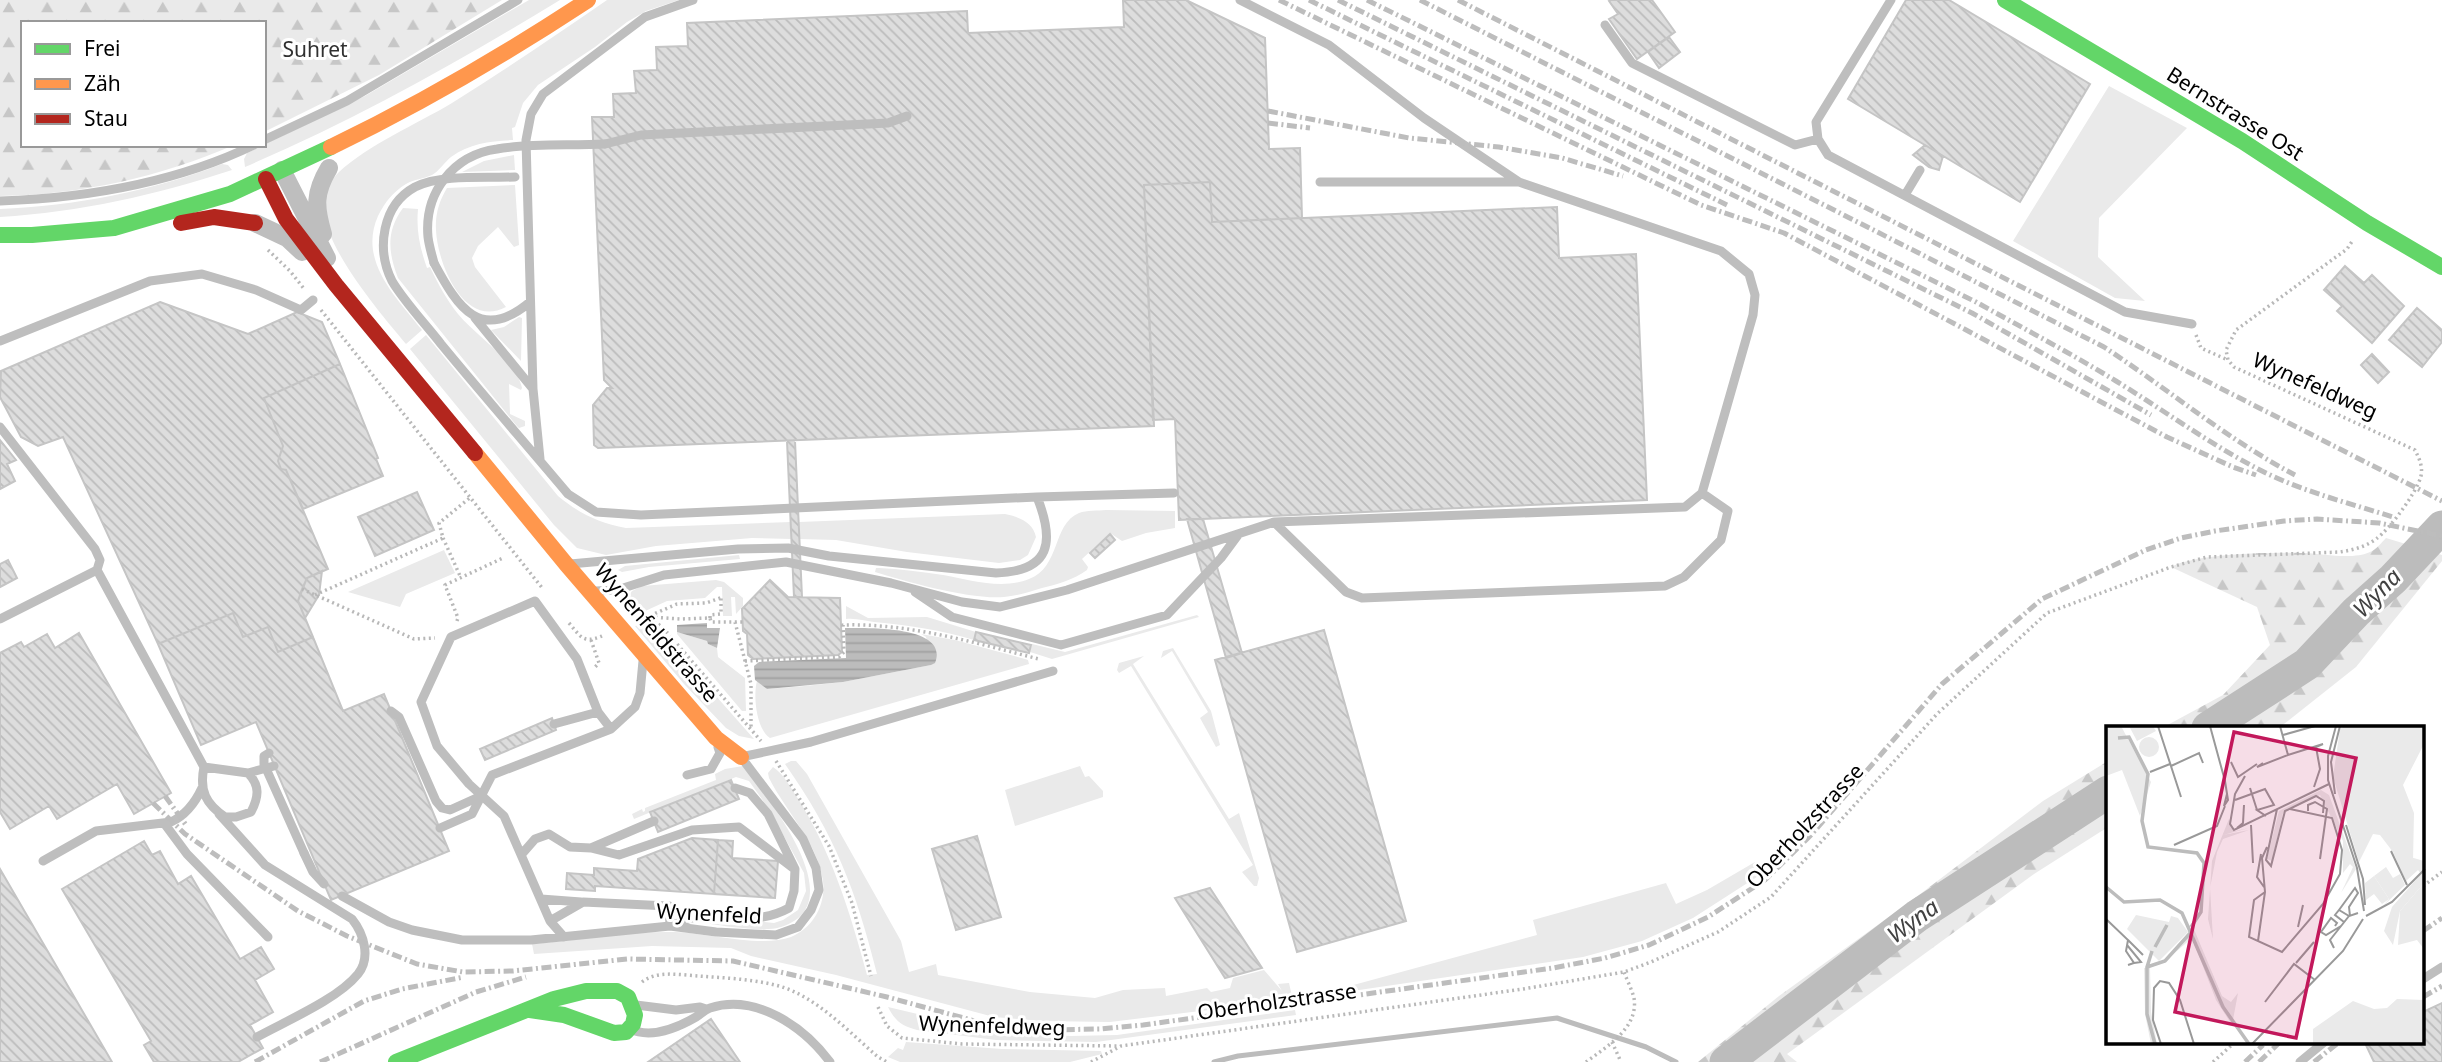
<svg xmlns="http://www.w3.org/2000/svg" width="2442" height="1062" font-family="'Noto Sans',sans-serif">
<defs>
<pattern id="forest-firs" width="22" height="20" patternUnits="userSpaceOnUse" patternTransform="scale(1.75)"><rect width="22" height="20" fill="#eaeaea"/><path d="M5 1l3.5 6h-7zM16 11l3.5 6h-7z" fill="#c7c7c7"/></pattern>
<pattern id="water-rules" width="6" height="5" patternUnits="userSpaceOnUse" patternTransform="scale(1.75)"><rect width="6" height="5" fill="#bcbcbc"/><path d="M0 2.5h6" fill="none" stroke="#a0a0a0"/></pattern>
<pattern id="building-back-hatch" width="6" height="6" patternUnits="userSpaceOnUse" patternTransform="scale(1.75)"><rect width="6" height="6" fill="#ddd"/><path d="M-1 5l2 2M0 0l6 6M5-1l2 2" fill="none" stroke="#bcbcbc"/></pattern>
</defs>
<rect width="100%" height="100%" fill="#fff"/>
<path fill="#eaeaea" d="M529,0H560C458,62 355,120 245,167L244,159L247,153L365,96Z
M607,0H679L646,11L627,22L595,47L538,85L523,103L515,127L512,128L513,140C491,141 470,143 451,157C445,162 438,172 432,175C423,179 415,179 406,184C393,192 385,202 378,216C358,261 396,297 422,330L406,344C381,314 317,240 324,200C325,190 332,179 339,172C368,145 417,124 452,103C505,70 556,35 607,0Z
M2109,86L2187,128L2099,218L2098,257L2145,301L2115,298L2013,241Z
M514,155L515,170L462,172L484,161Z
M222,164L228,165L232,170C156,195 80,212 0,217V209C74,206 153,191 222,164Z
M515,185L519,245L514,247L498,227L478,246L472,258L475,267L506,307C463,330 437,261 436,230C435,215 439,201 447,188Z
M403,208L418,209C416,231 420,248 427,268L430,267C438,284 447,300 458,314C476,336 517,362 522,388L521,390L509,384L510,414L525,421V426L519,428L516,425L398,278C388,252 386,231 403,208Z
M519,317L522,318L521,361L491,330L504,327Z
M426,335L558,496C580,514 599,523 626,528L791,522L792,539L752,538L656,546L606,555L577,548L554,525L410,349Z
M1106,510L1175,511V528L1146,533L1122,541L1110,533L1082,559L1088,567L1087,570C1073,580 1058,584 1042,588C1029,592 1017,596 1004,597C972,600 907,582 875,572L876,568H879C900,569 922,572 943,575C970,580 1002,590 1029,579C1061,567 1052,524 1079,513C1087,510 1097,511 1106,510Z
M1005,514C1019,517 1033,522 1036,537L1028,555L1020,560L999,563L907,552L836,540L799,539V522Z
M444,550L455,573L406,594L400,607L348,592Z
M739,555L740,559L649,567L622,572L618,570L625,566Z
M716,580L724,582L743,598V606L736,614L735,597H731L732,616H723L722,587H717L705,598L667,601L630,618L626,606L628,597L632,591L642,586Z
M846,606L868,618L927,617L976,632L974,640C942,630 908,625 874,622C864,621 857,618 846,619Z
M1197,615L1199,617L1052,659L1030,652L1032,644L1065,652Z
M645,624L654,626L754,739L739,736L726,728L684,684L635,626Z
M677,632L707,641L708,644L717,648L718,657L745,678L746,711H742L677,634Z
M921,634L955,640L1025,659L1028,660L1029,664L770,738C756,729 753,695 757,681L767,689L805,686L843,682L931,665L926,637Z
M1173,648L1211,711L1220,745L1216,747L1200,718L1208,712L1172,651L1161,658L1163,651Z
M1144,656L1133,664L1229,819L1239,813L1259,878L1257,886H1254L1242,872L1253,865L1131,666L1119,673L1117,670L1119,663Z
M791,761H796L807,774L901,941L909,972L936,964L938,975L1030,992L1095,998L1123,990L1165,988L1166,996L1207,988L1211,992L1230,988L1233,978L1264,970L1282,991L1278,984L1289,983L1292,996L1346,987L1537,935L1533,920L1666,883L1676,904L1707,890L1755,862L1763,873L1693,918L1642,941L1583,957L1291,1000L1110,1022L1042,1021L994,1017L836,975L751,956L731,948L652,946L534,954L532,944C580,940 627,931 675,932C707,933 762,948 791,937C813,928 826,905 823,881C818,843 786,812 769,778L768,773L773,767C784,774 790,787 797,797C832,853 850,912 867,975L877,974C856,890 835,835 785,764Z
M743,766C767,797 855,904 781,927C764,933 721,925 701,923L736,925L754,921L774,923L783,920L798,910L806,891L804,873L769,809L749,781L736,777L634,819L632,814L642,809L643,812L645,811V808L716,780L715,774L725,769Z
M1080,766L1085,777L1089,776L1103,791V797L1015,826L1005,790Z
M888,1007L989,1031L1071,1036L1117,1035L1295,1010L1296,1015L1096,1042L996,1040L917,1030C902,1026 895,1021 888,1007Z
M906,1042L1002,1049L1101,1051L1102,1054L1070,1062H900L888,1057L898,1048L903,1050Z"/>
<path fill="url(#forest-firs)" d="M0,0H502L379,75L264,132V23H23V145H234C161,177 79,195 0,196Z
M2386,538L2442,555V561L2356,667L2279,728H2162L2223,695L2270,645L2257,607L2171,567C2196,553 2275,552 2305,553C2324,554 2353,560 2370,552C2376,550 2382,542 2386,538Z
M2108,761V827L2034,874L1787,1054L1797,1062H1698L1779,996L1911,901L2043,801Z"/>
<path fill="url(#water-rules)" d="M707,623V628H720L717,648L708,644L707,641L677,632V625Z
M845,628C866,628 950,625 935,663L931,665L843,682L767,689L755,680L754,666L759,662L846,658Z"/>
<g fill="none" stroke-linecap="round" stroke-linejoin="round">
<path stroke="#bcbcbc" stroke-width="5" d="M1732,1057L1749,1062
M1214,1062L1238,1056L1557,1018L1646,1047L1676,1062"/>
<path stroke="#bcbcbc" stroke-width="33" d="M2208,728L2307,664L2356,612L2393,579L2442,527
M1726,1062L1917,916L2108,792"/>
</g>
<path fill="url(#building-back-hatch)" stroke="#c5c5c5" stroke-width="2" d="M1123,0H1186L1265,38L1269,149L1300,148L1302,218L1212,222L1210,182L1144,185L1154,426L598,448L594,445L593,405L607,388H612L604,380L592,117H614L613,94L636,93L634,71L657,70L656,47L688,46L687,23L967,11L968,33L1124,27Z
M1611,0H1652L1675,32L1637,59L1609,19L1618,14L1609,1Z
M1906,0H1949L2090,84L2020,202L1848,99Z
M1669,37L1680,52L1659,68L1648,52Z
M1925,145L1943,156L1939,170L1929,167L1913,155Z
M1210,182L1212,222L1557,207L1559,258L1636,254L1647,500L1179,520L1175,419L1153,420L1144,185Z
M2345,266L2364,283L2372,275L2404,306L2372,343L2337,311L2342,306L2324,290Z
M160,302L248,334L297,312L322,322L340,364L264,398L283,446L278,461L281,469L286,470L328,569L307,578L298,601L313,637L278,652L268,627L243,637L233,613L158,644L63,437L38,446L21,437L0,397L1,371Z
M2417,308L2442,330V342L2422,367L2389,340Z
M2372,354L2389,372L2378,383L2361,365Z
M340,364L378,458L376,459L383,476L303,509L286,470L281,469L278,461L283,446L264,398Z
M0,440L16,460L7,464L15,481L0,489Z
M787,441H795L802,597H794Z
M417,492L434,530L375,556L358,517Z
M1187,519H1203L1242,653L1226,658Z
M1110,534L1115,540L1095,558L1090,553Z
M8,560L17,578L0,587V564Z
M322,571L319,595L305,618L298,601L302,589L307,578Z
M770,580L788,597L840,598L842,652L838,655L753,659L748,655L747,634L743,631L742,609Z
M233,613L243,637L268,627L278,652L313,637L343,711L384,694L449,851L331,900L256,722L201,745L158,644Z
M1324,630L1406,921L1297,952L1215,660Z
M976,632L1031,645L1029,653L974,640Z
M79,633L171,793L134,814L117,784L57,819L49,806L10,829L0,812V653L21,642L24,647L47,634L55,648Z
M552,718L556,730L485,760L480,749Z
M731,780L739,799L658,832L650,812Z
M977,836L1001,917L956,930L932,849Z
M692,838L718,840L714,894L595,886V891L566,889L567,873L594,875V868L637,871L638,859Z
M718,840L733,841L732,858L778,861L775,898L714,894Z
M144,841L152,855L160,851L178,884L191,876L240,959L261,947L274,969L255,980L273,1012L250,1025L263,1048L238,1062H154L144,1045L151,1041L62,889Z
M0,869L112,1062H0Z
M1210,888L1262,968L1225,978L1175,898Z
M2442,1003V1062H2374L2365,1043H2423V1012Z
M711,1019L740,1062H648Z"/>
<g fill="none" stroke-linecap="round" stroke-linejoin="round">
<path stroke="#b8b8b8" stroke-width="3.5" stroke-dasharray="2 3.5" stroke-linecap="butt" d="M268,250L290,271L305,290
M321,310L543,589
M2196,335L2201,348L2228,360
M443,538L461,578
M302,589L414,639L435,638
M315,595L443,538L439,523L471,497
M650,617L664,629L761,741
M650,617L680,619L710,618L711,622H743
M710,618V615L721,614V598
M640,620L677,604L706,603L723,597
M457,621L458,618L445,585L503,558
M735,622L751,684V729
M569,623C581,637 583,644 602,636
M591,640L599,663L595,667
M745,661L839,657L844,652L843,625C910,623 975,643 1039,659L1040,661
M776,761L829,846L852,903L871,976
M2423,886L2442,872
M642,982C657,970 680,975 699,976C725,978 753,979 779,986C817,997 849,1032 878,1057L887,1062
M878,1007L887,1026L902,1038L962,1044L1119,1046
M1612,1042L1621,1062
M1091,1062L1121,1046L1523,989L1624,972L1651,962L1718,932L1771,897L1937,714L2047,613L2171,567L2207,557L2340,552C2353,550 2365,547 2376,539C2390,529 2417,492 2421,476C2423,466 2419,458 2415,450L2234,367L2228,360L2226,350L2236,330L2347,249L2353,240
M1586,1062C1606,1047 1639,1028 1634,998C1632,990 1627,980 1624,972
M2213,1062L2234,1043"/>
<path stroke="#bebebe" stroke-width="9" d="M1240,0L1329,45L1424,118L1519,182L1721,251L1749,274L1755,295L1753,315L1702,493L1728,511L1721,540L1684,577L1665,586L1362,598L1346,592L1274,522
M1891,0L1816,122L1818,139L1828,155L2125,312L2192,324
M1605,25L1632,63L1795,145L1818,139
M264,140L347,101L518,0
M605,144L641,135L888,123L907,116
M515,177C485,178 441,174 415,187C382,205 376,249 392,281C403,300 427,326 441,344C483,395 526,444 568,494L596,512L641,515L1037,497C1055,542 1051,571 996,573L829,556L788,548L738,549L570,564
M1320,182H1517
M1905,195L1920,170
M0,201C87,198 175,183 254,145
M434,263C458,308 481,343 530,302
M475,318L533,389
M0,341L150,281L202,274L256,290L301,310L313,300
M0,427L95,549L100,560L97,570L0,619
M540,459L533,389L526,140L531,114L543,94L645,17L693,0
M1037,497L1174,493
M97,570L204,767C199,791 206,804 225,817H236L251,812C259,797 260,785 248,773L204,767
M596,591L617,590L664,575L786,562L891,583L962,602L1000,607L1067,590L1274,522L1685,507L1702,493
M915,592L952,617L1061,645L1167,615L1221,558L1238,535
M391,711L399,717L436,801L442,808L450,810L481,796
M554,724L598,712
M248,773L274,766
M687,775L711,769L720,753L718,747
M219,814L265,865L352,919C364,934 371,958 358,974C338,999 286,1021 257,1037
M164,823L187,854L268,937
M440,828L472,814L492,775L611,729
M591,848L619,855L692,830L739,827L793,868
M304,853L313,872L324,884
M521,855L535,839L549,834L570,847L591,848L654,821
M43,861L96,831L171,822C186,815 195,803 202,788
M342,896L389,922L412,930L462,940H531L670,926L716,932L776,935L798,927L811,910L819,890L816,868L803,839L741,757L811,742L1053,671
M541,899L581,902
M550,921L583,902L669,906L670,926C679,923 688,918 697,917C731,914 756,926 789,908L794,891L795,869L768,814L750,793L735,788
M564,937L550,921L504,816L469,784L437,746L421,702L451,637L535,601L577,659L598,712L611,729L635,707L640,693L643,661
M2423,979L2442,967
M636,1005L676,1010L700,1007L706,1009
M630,1029C651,1039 677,1028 696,1017C701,1014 704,1010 710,1008C756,993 804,1027 830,1062
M2300,1062L2323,1043"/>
<path stroke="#bebebe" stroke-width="18" d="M282,170L327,258
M255,223L287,238L302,252
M323,234C315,207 314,193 329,168"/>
<path stroke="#63d668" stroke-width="16" d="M2005,0L2242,141L2367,223L2442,267
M0,235H32L114,228L230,194L331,147
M396,1062L554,999L586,991H617L628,997L635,1015L633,1024L626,1032L614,1033L564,1015L530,1010"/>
<path stroke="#ff974d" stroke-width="16" d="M331,147C420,104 506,54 588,0
M475,453L566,564L716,738L741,757"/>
<path stroke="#b3261e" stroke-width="16" d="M266,179L286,219L336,285L475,453
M181,223L214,217L255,223"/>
<path stroke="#bdbdbd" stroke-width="5" stroke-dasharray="10 3.5 2 3.5" stroke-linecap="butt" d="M1279,0L1701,205L1784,233L2167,437L2233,467L2256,475
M1309,0L1727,205
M1338,0L1972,313L2151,415
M1367,0L1976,302C2023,328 2070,353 2116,381C2165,411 2211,445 2262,471C2304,492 2349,503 2393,517
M1420,0L2104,347C2168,389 2228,440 2295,475
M1458,0L2442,501
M1268,111L1409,138L1499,147L1562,158L1623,176
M1268,123L1310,128
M165,796L186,825
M153,803L185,834L298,911L347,936L417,964L463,972L513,971L627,959L733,961L887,997L993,1026L1047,1030L1100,1029L1143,1025L1553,968L1605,958L1649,945L1708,917L1765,880L1811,835L1942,684L2042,599L2146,550L2181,538L2215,531L2284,521L2317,519L2379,523L2442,536
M2423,931L2442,918
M2423,997L2442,986
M255,1062L364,1001L402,989L464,977
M320,1062L476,992L526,977
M2245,1062L2263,1045
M2259,1062L2279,1043
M2314,1062L2338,1043"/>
<path stroke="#bebebe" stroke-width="9" d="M434,263C432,255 429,246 428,237C424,193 453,155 497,149C530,143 571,146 605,144
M269,753L264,756V764L304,853"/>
</g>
<g text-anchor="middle" stroke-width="6" stroke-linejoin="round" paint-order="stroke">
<g font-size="21" fill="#303030" stroke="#fff">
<text x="315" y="57">Suhret</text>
</g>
<g font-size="21" fill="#000" stroke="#fff">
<text transform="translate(2235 114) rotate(32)" y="7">Bernstrasse Ost</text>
<text transform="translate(2315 386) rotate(24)" y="7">Wynefeldweg</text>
<text transform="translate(656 633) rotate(49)" y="7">Wynenfeldstrasse</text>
<text transform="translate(1805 826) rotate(-47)" y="7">Oberholzstrasse</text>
<text transform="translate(709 914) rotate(3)" y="7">Wynenfeld</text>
<text transform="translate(1277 1002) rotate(-8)" y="7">Oberholzstrasse</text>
<text transform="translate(992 1026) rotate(2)" y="7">Wynenfeldweg</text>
</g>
<g font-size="23" font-style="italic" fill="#414141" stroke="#fff">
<text transform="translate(2377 593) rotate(-46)" y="8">Wyna</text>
<text transform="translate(1913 921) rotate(-36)" y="8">Wyna</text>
</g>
</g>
<g transform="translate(2106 726)">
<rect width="318" height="318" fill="#fff"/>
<path d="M23,0H47L50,5L31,15ZM33 21a10 10 0 1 1 20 0a10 10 0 1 1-20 0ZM215,64L223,69L250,143L235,167L247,141L244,138L237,147V115L214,69L177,87L166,135L161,133L173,85ZM123,93L129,105L143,102L117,109L143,104L117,113L111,126L104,162L107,213L102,193L106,135ZM287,126L318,135V157L294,185L287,219L278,205L286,181L315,148L312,144L300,155ZM280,141L287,152L294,148L299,159L277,180L283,173L268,150ZM30,189L63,196L65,190L72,192L82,206L53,235L21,203Z" fill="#eaeaea"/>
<path d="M239,0H318V18L297,59L308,87L307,135L287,126L274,109L267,108L253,136L227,51L234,3ZM318,157V223L311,214L292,219L294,185ZM87,201L116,270L125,276L132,267L126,299L110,274L86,212L57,237L84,209L82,202ZM44,241L45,286L51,318H45L39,288L38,242ZM291,273L318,274V318H207V303L247,275L268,283L281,282Z" fill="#eaeaea"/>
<path d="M0,0H15L45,56L34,90L16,44L0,50ZM268,150L283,173L276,178L268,168L260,174L259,157Z" fill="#eaeaea"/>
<path fill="none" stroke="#bcbcbc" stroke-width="3.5" d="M12,12L23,11L42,48L36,95L42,121L91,127L98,137L95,186L85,201M0,161L18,176L54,174L76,187L117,281L143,318M49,221L61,199M46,225L41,241V288L49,318M41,241L59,235L86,205"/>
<path fill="none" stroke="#999" stroke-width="2" d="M52,0L75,71M104,0L119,55L122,74L118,80L121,68M174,0L182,29L217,18L210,21M230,0L222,30V54L251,142L258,185M177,9L209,0M125,36L132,51L151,38M157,37L151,41L182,29M65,40L93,27L97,37M44,46L64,38M139,50L129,68L124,98L128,104L223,58M208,61L214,43L210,21M144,62L151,84M229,68L225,36L234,0M129,74L159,63L168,79L151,84L160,90M171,83L160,134L165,140L179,85L210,70L218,75L217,87M202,85V79L209,76L221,83L214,133M145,99L147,137M240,99L257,153L259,179M131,102L137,97L138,79M68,119L111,100L119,80M285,125L301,159M155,128L151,151L158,161M159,166L148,174L143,211L176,226L217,178L234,148L236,124L226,92L184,83M233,184L249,162L252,167L243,181L244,190M260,190L286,176L319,143M0,193L22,214L20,225L28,237L22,239M238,196L229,189L233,184L243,190M229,200L231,197L225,192L215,206L220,209L235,200M192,201L197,179M22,214L37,229M152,215L159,166L156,132L161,121M21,219L35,236L28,237M228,222L224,214L243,190L252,187M190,237L208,216M159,276L188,238L209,254M55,318L47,294L48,262L54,255L63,257L74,274L88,318M146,318L237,225L257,193"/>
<path fill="#c2185b" fill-opacity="0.15" stroke="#c2185b" stroke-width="3.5" d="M128,6L250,32L190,312L69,286Z"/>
<rect width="318" height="318" fill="none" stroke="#000" stroke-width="3.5"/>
</g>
<rect x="21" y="21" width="245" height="126" fill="#ffffff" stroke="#999999" stroke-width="2"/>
<rect x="35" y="44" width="35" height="10" fill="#63d668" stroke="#999999" stroke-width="2"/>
<text x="84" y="56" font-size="21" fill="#000000">Frei</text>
<rect x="35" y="79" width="35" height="10" fill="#ff974d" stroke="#999999" stroke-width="2"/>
<text x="84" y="91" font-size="21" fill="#000000">Zäh</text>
<rect x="35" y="114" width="35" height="10" fill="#b3261e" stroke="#999999" stroke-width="2"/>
<text x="84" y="126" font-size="21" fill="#000000">Stau</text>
</svg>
